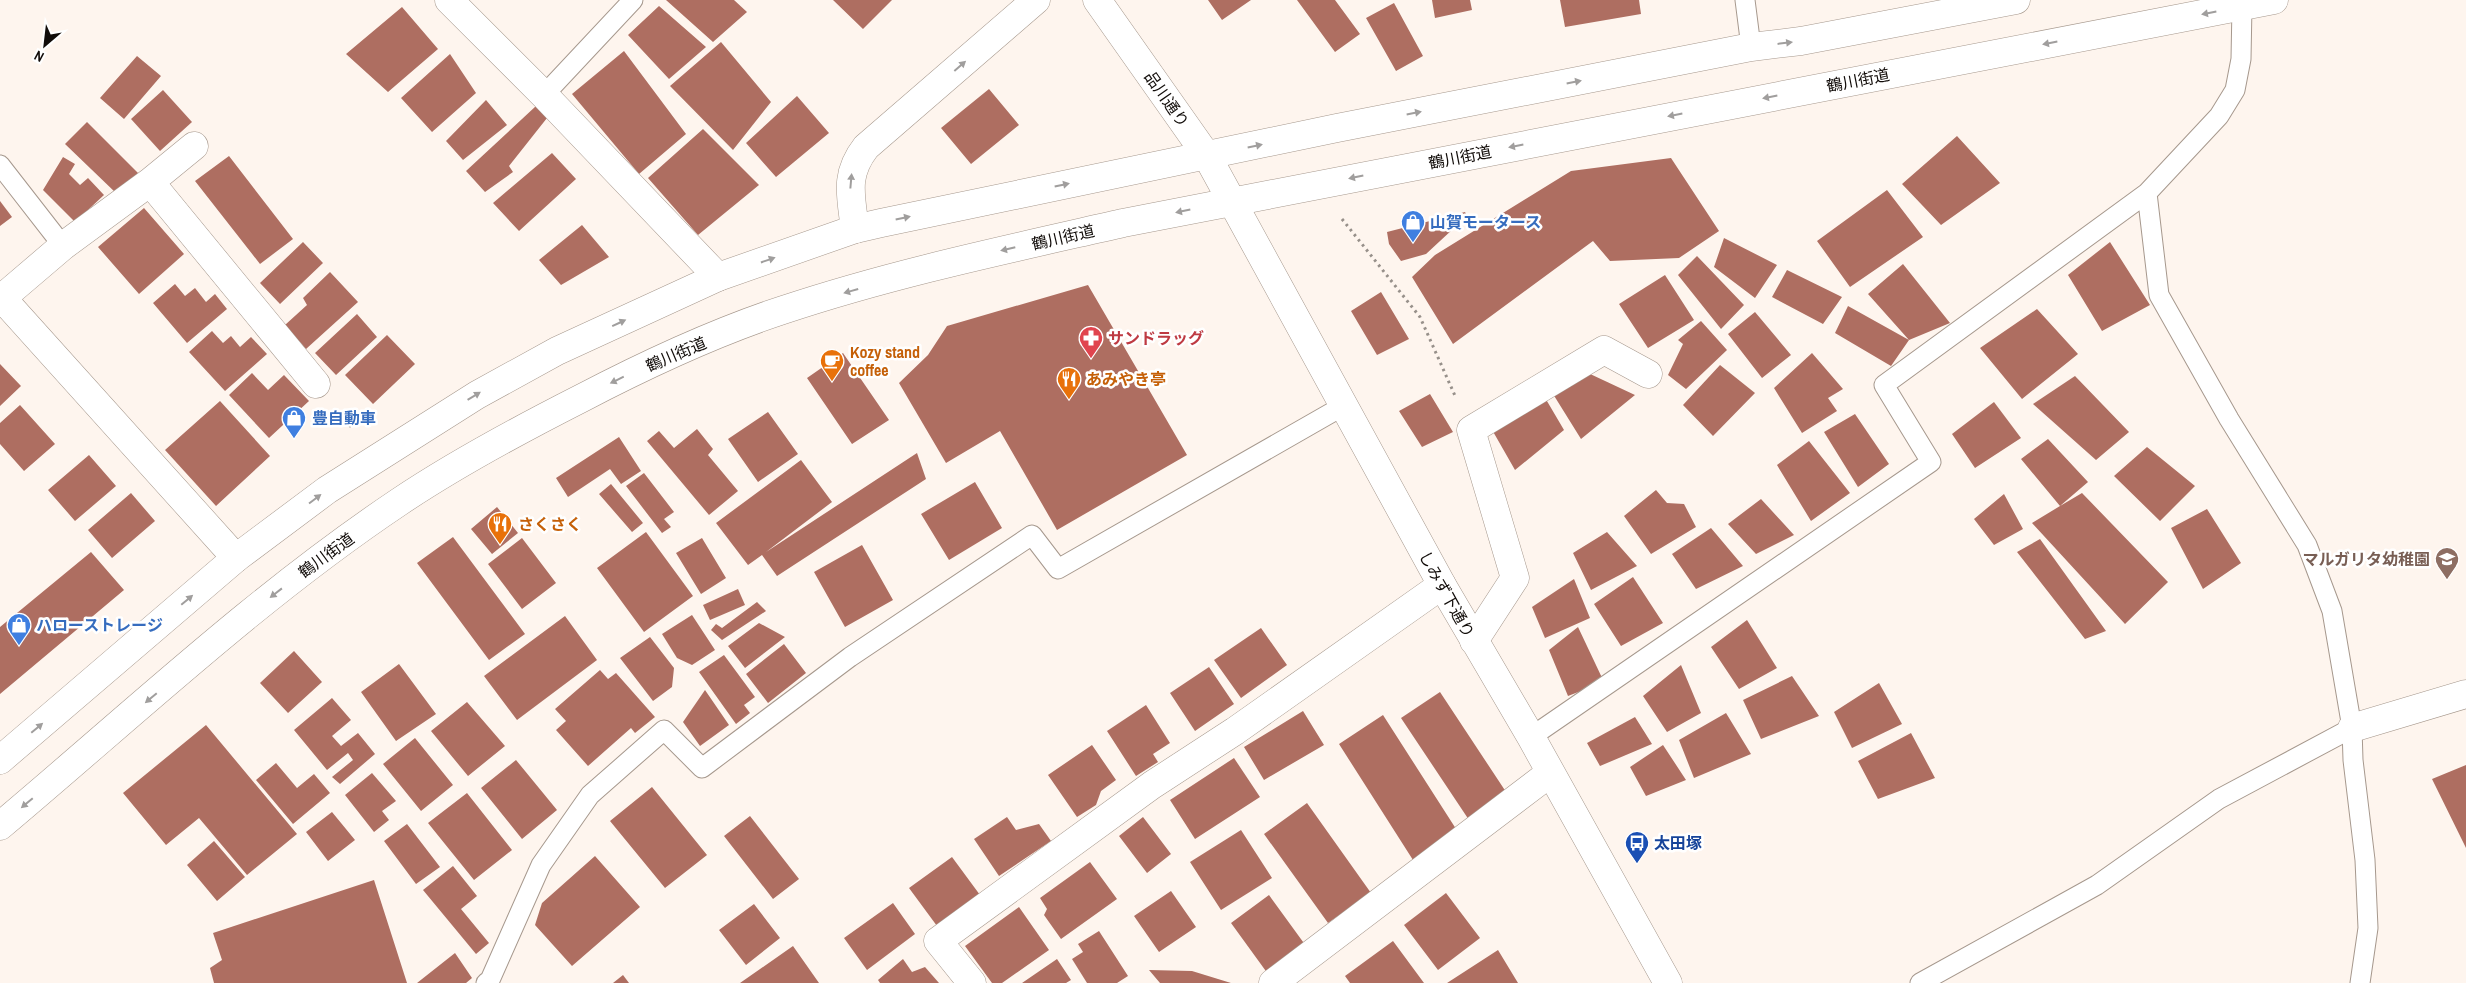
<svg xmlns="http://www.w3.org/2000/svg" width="2466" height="983" font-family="'Archivo Narrow','Noto Sans JP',sans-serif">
<rect width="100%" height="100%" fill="#fef5ee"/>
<path fill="#ae6e61" d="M666,0H734L747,12L713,42Z
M833,0H892L863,29Z
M1208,0H1251L1222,20Z
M1297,0H1335L1360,34L1335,52Z
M1432,0H1470L1472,10L1435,18Z
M1560,0H1639L1641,14L1565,27Z
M1394,3L1423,56L1396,71L1366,18Z
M659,6L706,47L669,79L628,35Z
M402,7L438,49L388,92L346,54Z
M721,42L771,102L733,150L670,86Z
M624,51L686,134L639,174L572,94Z
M450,54L476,93L432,132L401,98Z
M137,56L161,76L124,119L100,98Z
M989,89L1019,125L971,164L941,128Z
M163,90L192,122L160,151L131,119Z
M797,96L829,133L776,177L746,143Z
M486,100L507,125L463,160L446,141Z
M536,106L547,118L509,166L513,172L485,192L466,171Z
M87,122L138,173L117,194L65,144Z
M703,129L759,185L698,235L648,178Z
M1957,136L2000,183L1941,225L1902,184Z
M552,153L576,179L519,231L493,203Z
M229,156L293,239L260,264L195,181Z
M63,157L75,164L69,174L80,185L88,178L104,195L75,222L43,190Z
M1671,158L1719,231L1679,258L1610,261L1593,241L1453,344L1412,277L1435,255L1571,171Z
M1887,190L1923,237L1850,287L1817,241Z
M0,201L12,217L0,226Z
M144,208L184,254L139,294L98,247Z
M1465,212L1467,216L1426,254L1401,261L1389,244L1387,232Z
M582,225L609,257L561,285L539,260Z
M1724,238L1777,265L1755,298L1714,267Z
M303,242L323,263L280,304L260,283Z
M2110,242L2150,305L2102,331L2068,275Z
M1697,256L1744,305L1721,329L1678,275Z
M1903,264L1950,323L1909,340L1891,366L1835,333L1848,306L1909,340L1868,294Z
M1787,270L1842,297L1823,324L1772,297Z
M330,272L358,302L306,349L285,325L307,305L303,298Z
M1665,275L1694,320L1648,348L1619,304Z
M175,284L185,296L195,288L206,302L215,294L227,309L187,343L153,303Z
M1088,285L1187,455L1057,530L1000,431L946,463L899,383L928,355L947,326Z
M1381,292L1409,339L1377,355L1351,311Z
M2037,309L2078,354L2022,399L1980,348Z
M1755,312L1791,355L1762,378L1728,334Z
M357,314L377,337L336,375L315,353Z
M1701,321L1727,350L1686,389L1668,375L1683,344L1678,340Z
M212,331L223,343L231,336L240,347L251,337L267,354L225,391L189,352Z
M387,335L415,364L373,404L345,375Z
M843,353L889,420L852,444L807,378Z
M1812,353L1843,389L1828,398L1837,411L1802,433L1774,388Z
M0,364L21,386L0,406Z
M1720,365L1755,393L1713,436L1683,405Z
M252,373L268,390L284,375L309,401L269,438L229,395Z
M1588,373L1635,395L1581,439L1553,394Z
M2075,376L2129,432L2096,460L2033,404Z
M1430,394L1453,432L1422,447L1399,411Z
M1544,396L1564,430L1515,470L1491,428Z
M220,401L270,456L216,506L165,450Z
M1994,402L2021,438L1975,468L1952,434Z
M20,405L55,444L24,471L0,444V423Z
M768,412L798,454L758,482L728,439Z
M1855,414L1889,464L1858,487L1824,432Z
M697,429L713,449L708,455L738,491L709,515L647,441L659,431L674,448Z
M619,437L641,471L621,484L610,469L568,497L556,478Z
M2048,439L2088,482L2060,506L2082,493L2168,582L2125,624L2032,523L2060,506L2021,459Z
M1809,441L1850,493L1811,521L1777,465Z
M2147,447L2195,486L2160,521L2114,476Z
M917,453L926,479L777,576L762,555L748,565L716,523L801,460L832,502L766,552Z
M89,455L116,486L75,521L48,490Z
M644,473L674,512L664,519L671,527L662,533L626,486Z
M975,482L1002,528L949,560L921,514Z
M611,484L643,523L632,532L599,494Z
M1656,490L1667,503L1684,504L1696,527L1651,554L1624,516Z
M131,493L155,521L112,558L88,530Z
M2004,494L2023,529L1994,545L1974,519Z
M1761,499L1794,535L1756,554L1728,524Z
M497,507L518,533L492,554L471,529Z
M2207,509L2241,563L2203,589L2171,528Z
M1711,528L1743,566L1696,589L1672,554Z
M646,532L693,596L644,632L597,568Z
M1607,532L1637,566L1591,590L1573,553Z
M453,537L525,634L489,660L417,563Z
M522,538L556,583L522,609L488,564Z
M702,538L726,578L701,594L676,553Z
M2040,539L2106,631L2085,639L2017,552Z
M862,545L893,600L845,627L814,572Z
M91,552L124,590L0,694V627Z
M1633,577L1663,623L1621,646L1594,604Z
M1574,579L1590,618L1545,638L1532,607Z
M738,589L745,605L710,620L703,605Z
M757,602L766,611L722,640L711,630L716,624L722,628Z
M692,615L715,650L692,665L677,658L662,634Z
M565,616L597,660L517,720L484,676Z
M1747,620L1777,668L1739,689L1711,647Z
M759,623L785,637L745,668L728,646Z
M1578,627L1604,682L1568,696L1549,650Z
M1261,628L1287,665L1241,698L1214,660Z
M650,637L674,668L672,687L653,701L620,658Z
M784,644L806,673L768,703L746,674Z
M294,651L322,682L288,713L260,683Z
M724,655L755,697L744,705L750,713L736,724L699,672Z
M399,664L436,714L396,741L361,692Z
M1681,665L1701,713L1667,732L1643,696Z
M1209,667L1234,704L1195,731L1170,693Z
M600,670L608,679L616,673L655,717L635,733L631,728L588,766L556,730L566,721L555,709Z
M1792,676L1819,716L1761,739L1743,700Z
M1879,683L1902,724L1852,748L1834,712Z
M705,690L729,725L700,746L683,722Z
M1440,692L1512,801L1473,826L1401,718Z
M332,698L351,720L332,736L341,746L358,733L375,754L340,784L332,777L353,760L348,753L327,770L294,730Z
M467,702L505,746L468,776L431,731Z
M1146,705L1170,743L1153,754L1158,762L1136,776L1107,731Z
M1303,711L1324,745L1264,780L1244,747Z
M1726,713L1751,754L1694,778L1679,740Z
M1383,715L1458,832L1413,860L1339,744Z
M1635,717L1652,744L1600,766L1587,743Z
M206,725L297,834L247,875L199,818L166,845L123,793Z
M1911,733L1935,778L1878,799L1858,761Z
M415,738L453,785L421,811L383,764Z
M1092,745L1116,780L1101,791L1096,805L1077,817L1048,775Z
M1663,745L1686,780L1646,796L1630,767Z
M1234,758L1260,797L1195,839L1170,800Z
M516,760L557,810L522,839L481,788Z
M276,763L297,788L314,774L330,793L293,824L256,780Z
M2466,765V848L2432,779Z
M372,773L396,801L382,811L389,820L374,832L345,795Z
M652,787L707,855L665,888L610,821Z
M467,793L512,850L474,880L428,823Z
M1307,803L1371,893L1328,923L1264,834Z
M332,812L355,840L328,861L306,832Z
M750,816L799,879L773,899L724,836Z
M1007,817L1016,830L1039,824L1051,841L999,876L974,839Z
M1143,817L1171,854L1147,873L1119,836Z
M407,824L440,867L416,884L384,841Z
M1241,830L1272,878L1221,910L1190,862Z
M214,841L245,877L217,901L187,865Z
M595,856L640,907L572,966L535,925L542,903Z
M952,857L980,895L937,926L909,888Z
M1090,862L1117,899L1061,939L1044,915L1047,909L1040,898Z
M453,866L477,896L461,909L489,943L476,954L423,890Z
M374,880L407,983H214L210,968L222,960L213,933Z
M1171,891L1196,927L1159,952L1134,916Z
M1446,893L1480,938L1438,970L1404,925Z
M1269,895L1306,946L1268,974L1231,923Z
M893,903L915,934L867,970L844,938Z
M754,904L780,938L746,965L719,930Z
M1019,907L1049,950L1002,983H992L965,946Z
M1099,931L1128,976L1117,983H1087L1072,959L1083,952L1078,944Z
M1393,941L1424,983H1350L1345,976Z
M793,946L819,983H740Z
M1498,950L1518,983H1447Z
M455,953L472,978L466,983H417Z
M903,959L912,972L925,967L939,983H880L878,980Z
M1057,959L1071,980L1066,983H1022Z
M1149,970L1192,971L1231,983H1160Z
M623,975L629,983H613Z"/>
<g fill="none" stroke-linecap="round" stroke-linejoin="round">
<g stroke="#a6988d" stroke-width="21">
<path id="service" d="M1745,0L1751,47
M544,95L633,0
M0,165L63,246
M2147,193L2159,295L2229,419L2307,545L2332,611L2352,728L2353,760L2365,860L2368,928L2360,983
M1531,737L1931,462L1884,385L2147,193L2219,116L2235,90L2241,59L2242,6
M486,983L490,980L541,865L590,795L664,730L702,768L850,657L1032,535L1058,569L1343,406
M1920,983L2097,885L2219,799L2352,728"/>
</g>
<g stroke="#a6988d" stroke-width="29">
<path id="minor" d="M449,0L544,95L718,277
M194,146L150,182L63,246L2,298L236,558
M150,182L316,384
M1474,641L1515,578L1471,430L1604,350L1648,374
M2352,728L2466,694
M972,983L938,941L1152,785L1235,731L1442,585
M1273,983L1550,773"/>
</g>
<g stroke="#a6988d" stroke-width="29">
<path id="tertiary" d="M1097,0L1207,156L1442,585L1531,737L1668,983
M855,229C851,196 844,175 866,147L1036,0"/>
</g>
<g stroke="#a6988d" stroke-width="29">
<path id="primary" d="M0,760L236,558L327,490L477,395L557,351L718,277L855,229L881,223L1337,128L1751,47L1801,41L2016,0
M0,826C131,716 257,597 399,502C457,463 519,430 580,399C645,365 713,333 783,310C894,273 1009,249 1123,223L2274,0"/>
</g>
<path stroke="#97908a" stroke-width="3" stroke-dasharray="2.5 4" stroke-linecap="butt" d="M1342,219L1420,317L1456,398
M337,410L352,428"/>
<use href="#service" stroke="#fff" stroke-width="19"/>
<use href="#minor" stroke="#fff" stroke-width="28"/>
<use href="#tertiary" stroke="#fff" stroke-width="28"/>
<use href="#primary" stroke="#fff" stroke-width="28"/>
</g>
<defs><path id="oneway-solid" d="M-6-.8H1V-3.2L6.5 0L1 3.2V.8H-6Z" transform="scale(1.25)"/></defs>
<g fill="#a09e9d">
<use href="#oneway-solid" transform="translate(2209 13) rotate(169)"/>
<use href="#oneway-solid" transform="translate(1785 43) rotate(-7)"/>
<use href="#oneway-solid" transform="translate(2050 43) rotate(169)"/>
<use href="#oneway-solid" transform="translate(960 66) rotate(-41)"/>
<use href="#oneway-solid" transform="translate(1574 82) rotate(-11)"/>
<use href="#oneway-solid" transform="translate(1770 97) rotate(169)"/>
<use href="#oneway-solid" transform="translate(1414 113) rotate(-11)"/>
<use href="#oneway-solid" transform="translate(1675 115) rotate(169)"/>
<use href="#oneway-solid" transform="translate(1255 146) rotate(-12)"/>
<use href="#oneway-solid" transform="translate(1516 146) rotate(169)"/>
<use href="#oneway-solid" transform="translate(1356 177) rotate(168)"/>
<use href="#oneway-solid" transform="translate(851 181) rotate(-85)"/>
<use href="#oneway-solid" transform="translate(1062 185) rotate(-12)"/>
<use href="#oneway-solid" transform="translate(1183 211) rotate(168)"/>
<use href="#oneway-solid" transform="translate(903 218) rotate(-12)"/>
<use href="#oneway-solid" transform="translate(1008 249) rotate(167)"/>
<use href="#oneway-solid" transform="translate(768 260) rotate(-19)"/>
<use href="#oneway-solid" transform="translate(851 291) rotate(164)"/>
<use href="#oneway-solid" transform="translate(619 323) rotate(-25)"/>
<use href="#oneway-solid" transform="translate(617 380) rotate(154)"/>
<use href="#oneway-solid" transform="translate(474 396) rotate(-31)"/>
<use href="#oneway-solid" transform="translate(315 499) rotate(-37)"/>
<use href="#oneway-solid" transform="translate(276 593) rotate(142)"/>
<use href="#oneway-solid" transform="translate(187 600) rotate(-40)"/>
<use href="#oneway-solid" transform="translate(151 698) rotate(140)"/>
<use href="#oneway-solid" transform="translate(37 728) rotate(-40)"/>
<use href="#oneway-solid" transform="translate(27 803) rotate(140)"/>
</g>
<defs>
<g id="shop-pin" transform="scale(1.25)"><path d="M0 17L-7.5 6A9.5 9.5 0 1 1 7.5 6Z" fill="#3f7fe0" stroke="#fff"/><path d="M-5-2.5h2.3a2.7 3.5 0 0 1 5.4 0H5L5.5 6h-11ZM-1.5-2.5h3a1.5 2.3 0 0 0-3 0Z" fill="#fff"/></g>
<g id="pharmacy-pin" transform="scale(1.25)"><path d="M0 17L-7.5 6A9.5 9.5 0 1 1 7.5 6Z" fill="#e0444e" stroke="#fff"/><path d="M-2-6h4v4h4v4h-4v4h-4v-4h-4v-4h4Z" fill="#fff"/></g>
<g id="cafe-pin" transform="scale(1.25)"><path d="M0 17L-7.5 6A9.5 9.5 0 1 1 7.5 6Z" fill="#e8710a" stroke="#fff"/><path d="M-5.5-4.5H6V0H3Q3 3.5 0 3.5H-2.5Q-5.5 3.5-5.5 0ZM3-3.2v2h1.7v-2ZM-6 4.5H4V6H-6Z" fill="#fff"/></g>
<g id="restaurant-pin" transform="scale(1.25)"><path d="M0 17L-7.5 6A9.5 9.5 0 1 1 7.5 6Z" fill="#e8710a" stroke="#fff"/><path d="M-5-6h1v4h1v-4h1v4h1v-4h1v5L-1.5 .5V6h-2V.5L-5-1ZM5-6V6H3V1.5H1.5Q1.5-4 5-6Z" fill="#fff"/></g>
<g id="school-pin" transform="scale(1.25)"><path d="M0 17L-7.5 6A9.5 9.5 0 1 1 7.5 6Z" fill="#8d6e63" stroke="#fff"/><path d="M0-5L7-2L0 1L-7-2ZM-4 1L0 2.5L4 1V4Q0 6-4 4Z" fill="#fff"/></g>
<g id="bus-pin" transform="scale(1.25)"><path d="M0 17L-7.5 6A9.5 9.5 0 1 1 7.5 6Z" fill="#1a4fb4" stroke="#fff"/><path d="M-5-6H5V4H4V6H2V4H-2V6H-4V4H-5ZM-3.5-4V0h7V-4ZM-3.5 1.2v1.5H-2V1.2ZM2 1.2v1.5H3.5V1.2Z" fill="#fff"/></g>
</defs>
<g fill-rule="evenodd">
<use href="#shop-pin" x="1413" y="222"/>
<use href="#pharmacy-pin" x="1091" y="338"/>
<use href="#cafe-pin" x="832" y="361"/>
<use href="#restaurant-pin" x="1069" y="379"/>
<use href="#shop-pin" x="294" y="418"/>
<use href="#restaurant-pin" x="500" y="524"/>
<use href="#school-pin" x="2447" y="559"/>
<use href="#shop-pin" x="19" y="625"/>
<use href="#bus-pin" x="1637" y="843"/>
</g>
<g text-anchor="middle" stroke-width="5" stroke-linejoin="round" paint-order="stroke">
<g font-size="16" fill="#110c09" stroke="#fff">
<text transform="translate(1858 80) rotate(-11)" y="6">鶴川街道</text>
<text transform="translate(1167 99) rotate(55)" y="6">品川通り</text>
<text transform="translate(1460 157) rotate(-11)" y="6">鶴川街道</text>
<text transform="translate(1063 237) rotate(-13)" y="6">鶴川街道</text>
<text transform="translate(676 354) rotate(-23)" y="6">鶴川街道</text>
<text transform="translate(326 555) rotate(-36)" y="6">鶴川街道</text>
<text transform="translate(1447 594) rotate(61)" y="6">しみず下通り</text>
</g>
<g font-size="16" font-weight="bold" fill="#366cbe" stroke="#fff" text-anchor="start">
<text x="1430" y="228">山賀モータース</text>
<text x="312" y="424">豊自動車</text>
<text x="36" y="631">ハローストレージ</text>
</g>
<g font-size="16" font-weight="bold" fill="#be3a42" stroke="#fff" text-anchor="start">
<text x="1108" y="344">サンドラッグ</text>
</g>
<g font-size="16" font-weight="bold" fill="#c56008" stroke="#fff" text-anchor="start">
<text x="850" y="358">Kozy stand<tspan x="850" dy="18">coffee</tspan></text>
<text x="1086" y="385">あみやき亭</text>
<text x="518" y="530">さくさく</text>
</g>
<g font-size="16" font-weight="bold" fill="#785e54" stroke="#fff" text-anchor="end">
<text x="2430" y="565">マルガリタ幼稚園</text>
</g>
<g font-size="16" font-weight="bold" fill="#164399" stroke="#fff" text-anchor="start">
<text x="1654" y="849">太田塚</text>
</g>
</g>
<g transform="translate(45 45) rotate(208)" stroke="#ffffff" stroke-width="4" paint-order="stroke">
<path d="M0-4L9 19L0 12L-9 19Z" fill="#110c09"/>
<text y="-8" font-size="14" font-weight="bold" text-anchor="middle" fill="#110c09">N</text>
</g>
</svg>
